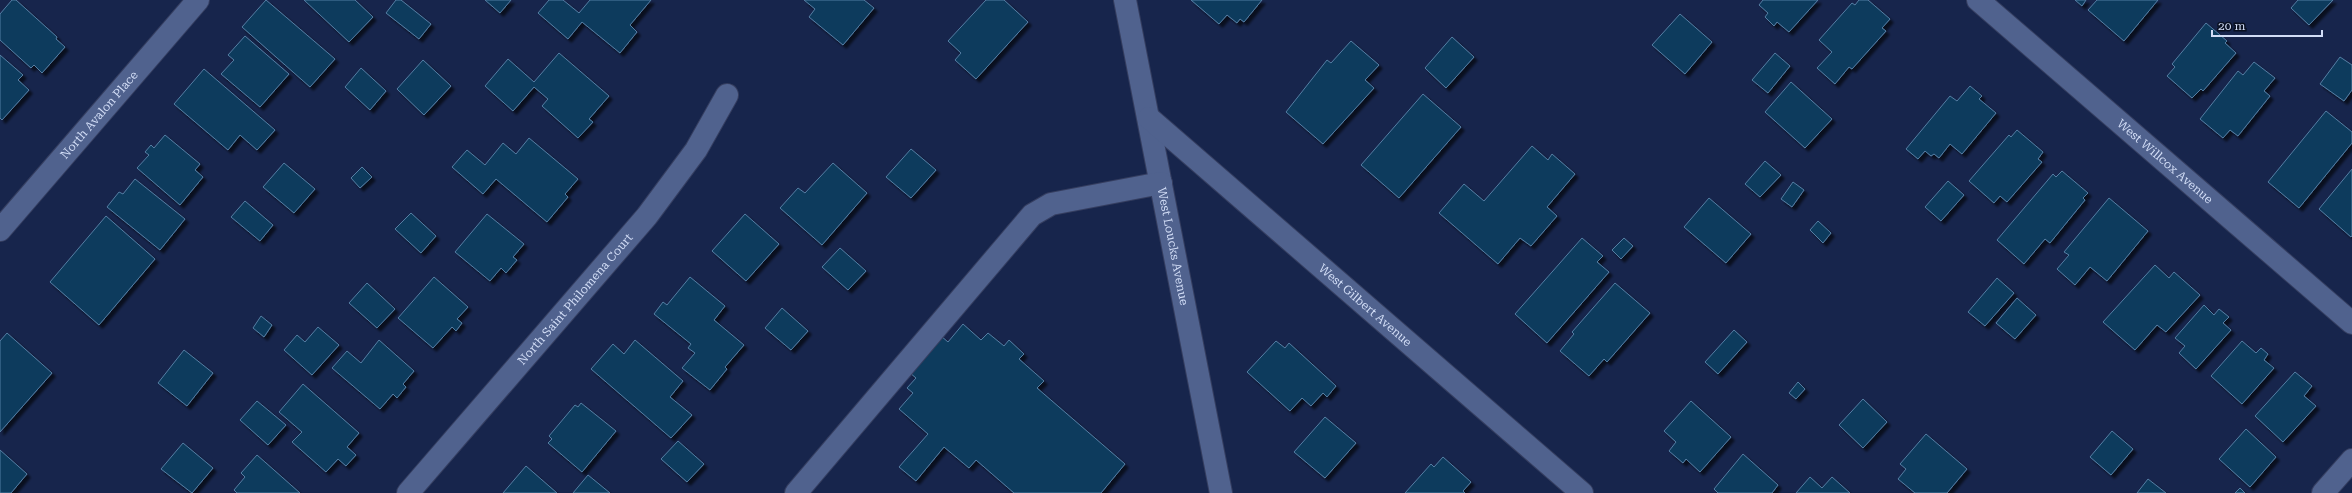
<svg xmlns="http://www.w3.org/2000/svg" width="2352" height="493" font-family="'Roboto Serif',serif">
<defs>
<filter id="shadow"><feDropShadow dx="3.5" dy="3.5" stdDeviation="1" flood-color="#0009"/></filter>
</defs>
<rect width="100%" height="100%" fill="#17254c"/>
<path fill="#0b3a5d" stroke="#557ea3" filter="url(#shadow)" d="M12,0H16L57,37L56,39L65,47L42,73L34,65L31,68L0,40V14Z
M266,0L335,59L310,87L242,27Z
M304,0H355L373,17L349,42Z
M396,0H401L431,24L419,39L386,13Z
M485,0H511L500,13Z
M549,0H563L579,13L590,0H651L630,25L637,32L620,53L582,22L568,39L538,13Z
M804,0H864L874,8L843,45L809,17L815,9Z
M986,0H1004L1028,22L976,79L955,60L961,53L948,41Z
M1191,0H1262L1244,22L1240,19L1237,23L1227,15L1219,24Z
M1763,0H1818L1789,32L1777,22L1774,26L1765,17L1768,13L1759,5Z
M1859,0H1868L1890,19L1882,28L1886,31L1852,69L1849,67L1835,84L1817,68L1832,52L1819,40L1852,3L1855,5Z
M2075,0H2086L2082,6Z
M2097,0H2158L2124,41L2088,10Z
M2298,0H2333L2309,25L2291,8Z
M1680,14L1712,42L1685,74L1652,45Z
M2206,23L2227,41L2225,43L2236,53L2203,91L2201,89L2192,98L2167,76L2175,67L2172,64Z
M245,36L289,74L260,107L221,74L234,60L228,55Z
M1452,37L1474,57L1446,88L1425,68Z
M1351,41L1379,65L1365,80L1374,88L1323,144L1286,112L1327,60L1331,63Z
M559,53L609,96L589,119L593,122L578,138L542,106L548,99L534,87L513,111L485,86L508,59L534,82Z
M1775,53L1790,66L1768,93L1752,80Z
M0,55L23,75L18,80L29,90L2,120L0,118Z
M2340,57L2352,65V90L2344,101L2320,84Z
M423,60L451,86L424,115L397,89Z
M2254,62L2275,78L2264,91L2270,96L2238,136L2230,130L2223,138L2200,119L2238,71L2243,75Z
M361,68L386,91L370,110L345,87Z
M204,69L275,130L257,150L240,135L228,150L174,104Z
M1791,82L1832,119L1805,148L1765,112Z
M1970,86L1982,96L1979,99L1996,113L1962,154L1950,144L1939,158L1934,154L1931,156L1925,151L1918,159L1906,149L1950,96L1957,101Z
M1423,94L1461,127L1399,198L1361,165Z
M2326,111L2352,132V143L2299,208L2268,182Z
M2017,130L2043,152L2038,159L2042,162L2007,202L2000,196L1994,203L1969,181L2009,135L2011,137Z
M165,135L200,164L195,170L203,177L180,205L137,168L149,155L145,152L151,145L154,148Z
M529,138L578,179L565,194L568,197L547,222L496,179L483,194L452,167L467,150L485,165L503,143L516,154Z
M1532,146L1548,160L1552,154L1575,174L1547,207L1557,216L1531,246L1520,238L1498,264L1439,213L1464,184L1484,201Z
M911,149L936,170L911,198L886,177Z
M1765,161L1781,175L1760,197L1745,184Z
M284,163L315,189L294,213L263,187Z
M833,163L867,193L822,245L780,208L798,188L805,193Z
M362,167L372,177L360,188L351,178Z
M2352,169V236L2351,237L2319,209Z
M2062,171L2088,193L2083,198L2085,200L2050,243L2045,239L2024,264L1997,240L2053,174L2056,177Z
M135,179L185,219L160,250L107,207L119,192L123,194Z
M1948,181L1964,195L1941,221L1925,207Z
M1793,182L1804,190L1792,207L1781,199Z
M1709,198L1751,234L1726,263L1684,227Z
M2109,198L2148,231L2107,281L2090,267L2075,285L2057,269L2069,255L2064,252Z
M245,201L273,225L260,241L231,217Z
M411,213L436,236L421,253L395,229Z
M487,214L524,244L513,257L517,260L506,273L501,268L490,281L455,252Z
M745,214L779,244L746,281L712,251Z
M106,216L155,259L99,325L50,282Z
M1818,221L1831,233L1823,243L1810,230Z
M1582,238L1603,256L1597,262L1609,272L1547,343L1515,314Z
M1624,238L1633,246L1621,259L1612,250Z
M840,248L866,271L848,290L822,267Z
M2155,265L2169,278L2174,272L2200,295L2166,332L2157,325L2135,350L2103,322Z
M434,277L468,307L457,319L462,323L456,331L452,327L433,348L398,318Z
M690,277L725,306L714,320L744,345L725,367L727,369L710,390L682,368L695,353L688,348L691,344L654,314L663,302L667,305Z
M1997,278L2014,293L1985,326L1968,312Z
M367,283L395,309L377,328L349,303Z
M1615,283L1650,313L1607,362L1604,359L1589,376L1560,351L1574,334L1572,332Z
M2017,298L2036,315L2015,339L1996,323Z
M2204,305L2214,315L2219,309L2229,317L2223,323L2231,330L2196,369L2179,353L2185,346L2175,338Z
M782,308L808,331L791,350L765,328Z
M261,316L272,325L264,337L253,328Z
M963,324L981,340L988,333L1004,346L1009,340L1024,354L1019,359L1044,381L1037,388L1125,464L1101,493H1014L976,460L969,468L944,447L916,481L899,467L928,434L899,409L913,393L907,388L916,378L909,372L941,336L948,342Z
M318,327L339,345L312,375L284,350L297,335L305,342Z
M1734,330L1747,342L1718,374L1705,362Z
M7,333L52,373L0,432V341Z
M379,340L414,371L403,384L406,387L397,398L393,394L380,409L332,368L347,351L361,363Z
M635,340L683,381L670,397L692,415L671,438L591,369L613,344L624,354Z
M1276,341L1285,348L1289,343L1336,386L1327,397L1323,393L1311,406L1302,398L1290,411L1247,372Z
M2242,341L2256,353L2261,348L2268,354L2264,360L2274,368L2242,404L2211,376Z
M184,350L213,373L187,406L158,383Z
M2295,372L2312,386L2304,396L2316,406L2283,442L2255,416Z
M1798,382L1805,389L1796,399L1789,393Z
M303,384L359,433L347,447L356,455L346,466L338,459L326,472L292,442L302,432L279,412Z
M1863,399L1887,422L1863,448L1839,425Z
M257,401L286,425L268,445L240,420Z
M1691,401L1731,437L1700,472L1686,459L1683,463L1669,451L1676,442L1664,431Z
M581,403L616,431L582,472L548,443L552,439L549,436L575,405L578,407Z
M1325,417L1356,443L1325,478L1294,452Z
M2246,429L2276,457L2250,487L2219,459Z
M2112,431L2133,449L2111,475L2090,457Z
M1926,434L1967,469L1947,493H1915L1898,479L1906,469L1900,464Z
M678,441L704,464L687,482L661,459Z
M183,443L213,468L192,493L161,469Z
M0,450L27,474L11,493H0Z
M1743,454L1778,485L1772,493H1718L1714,489Z
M257,455L300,493H237L234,490L245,477L241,473Z
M1443,457L1471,482L1463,491L1465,493H1405L1431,464L1434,467Z
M526,466L557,493H503Z
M588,475L610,493H573Z
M1810,477L1822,488L1832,477L1850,493H1796Z
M2148,479L2166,493H2137Z
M2240,488L2245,493H2235Z"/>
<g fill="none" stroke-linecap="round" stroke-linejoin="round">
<g stroke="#353e60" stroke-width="24">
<g id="minor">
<path id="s1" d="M1125,0L1221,493"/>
<path id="s2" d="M1978,0L2352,323"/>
<path id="s3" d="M1149,118L1582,493"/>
<path id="s4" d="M0,230L198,0"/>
<path id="s5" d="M408,493L647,216L696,150L727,95"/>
<path d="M796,493L1032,215L1051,204L1161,183"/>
<path d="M2323,493L2352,460"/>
</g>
</g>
<use href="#minor" stroke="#50628e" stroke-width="22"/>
</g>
<g text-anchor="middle" stroke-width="3.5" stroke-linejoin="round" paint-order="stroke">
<g font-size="12" fill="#d2ddf6" stroke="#091021">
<text dy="4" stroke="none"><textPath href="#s4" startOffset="152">North Avalon Place</textPath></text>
<text dy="4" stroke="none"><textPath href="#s2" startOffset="247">West Willcox Avenue</textPath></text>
<text dy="4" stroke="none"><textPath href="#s1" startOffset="251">West Loucks Avenue</textPath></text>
<text dy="4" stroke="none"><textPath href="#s5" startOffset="256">North Saint Philomena Court</textPath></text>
<text dy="4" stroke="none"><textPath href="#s3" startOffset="286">West Gilbert Avenue</textPath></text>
</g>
</g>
<path d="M2212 30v6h110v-6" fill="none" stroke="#d2ddf6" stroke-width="2"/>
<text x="2218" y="30" font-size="12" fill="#d2ddf6" stroke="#091021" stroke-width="3" paint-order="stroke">20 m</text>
</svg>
